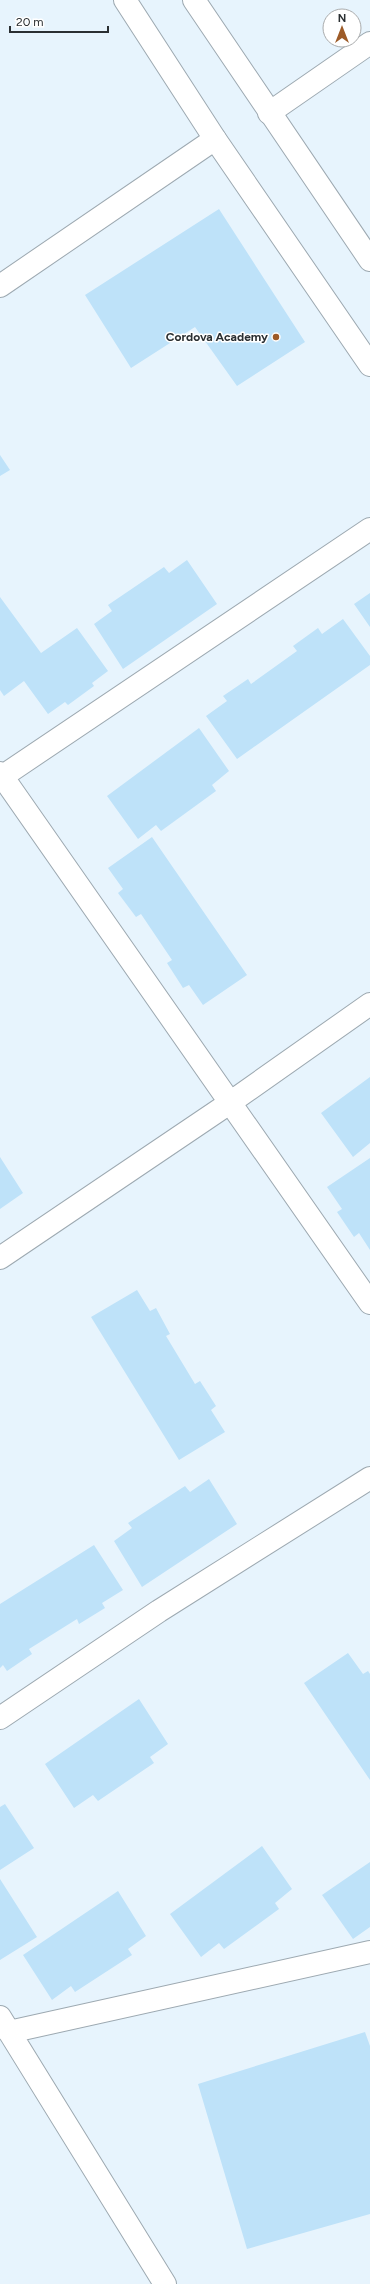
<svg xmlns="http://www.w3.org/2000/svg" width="370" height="2284" font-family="Figtree,sans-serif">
<rect width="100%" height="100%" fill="#e7f4fd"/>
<path fill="#bee2f9" d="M219,209L305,342L237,386L195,327L131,368L85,295Z
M0,455L10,470L0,476Z
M187,560L217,604L123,669L94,624L112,611L108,605L164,567L169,573Z
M370,593V627L354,604Z
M0,597L41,653L77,628L108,671L92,683L94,686L68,705L65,702L48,714L24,681L4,696L0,690Z
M343,619L370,656V665L237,759L206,716L227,701L223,696L248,679L251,684L297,651L293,646L318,628L322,634Z
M199,728L229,771L212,785L216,791L161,831L156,825L138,839L107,796Z
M152,837L247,975L203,1005L189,985L183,988L167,963L172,960L141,914L136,917L118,893L123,889L108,868Z
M370,1077V1143L353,1157L321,1113Z
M0,1157L23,1193L0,1209Z
M370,1158V1250L359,1233L354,1237L337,1212L342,1209L327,1187Z
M137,1290L150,1311L156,1308L170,1334L166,1336L195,1384L200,1381L216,1406L211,1410L225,1432L179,1460L91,1317Z
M209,1479L237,1524L142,1587L114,1541L132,1528L128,1523L185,1486L190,1492Z
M94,1545L123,1590L102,1603L105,1608L79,1624L77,1619L29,1649L32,1654L7,1671L3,1665L0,1668V1604Z
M348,1653L363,1674L368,1671L370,1674V1780L304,1683Z
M139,1699L168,1744L150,1757L154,1763L98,1801L93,1795L74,1808L45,1764Z
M5,1804L34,1848L0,1870V1807Z
M262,1846L292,1889L275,1903L279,1909L224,1949L219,1943L201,1957L170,1914Z
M370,1862V1927L353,1939L322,1895Z
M0,1879L37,1937L0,1960Z
M118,1891L146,1936L128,1949L132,1955L75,1992L71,1986L52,2000L23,1955Z
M365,2032L370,2046V2214L247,2249L198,2084Z"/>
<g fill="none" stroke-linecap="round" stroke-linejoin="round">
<g stroke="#9da9b1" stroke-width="24">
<path id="street" d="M269,113L370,43
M0,286L215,139
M0,773L370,1303
M0,778L370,529
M0,1258L231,1102L370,1004
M0,1718L159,1611L370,1478
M0,2017L165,2284
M9,2032L370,1952"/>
</g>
<g stroke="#9da9b1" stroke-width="24">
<path id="secondary" d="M125,0L215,139L370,365
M194,0L370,260"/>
</g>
<use href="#street" stroke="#fff" stroke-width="22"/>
<use href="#secondary" stroke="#fff" stroke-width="22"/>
</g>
<circle fill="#9d5b28" stroke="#fff" stroke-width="1.5" cx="276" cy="337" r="4"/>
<g text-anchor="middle" stroke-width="3" stroke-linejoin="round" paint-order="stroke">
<g font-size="12" font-weight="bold" fill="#2a2f32" stroke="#fff" text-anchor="end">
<text x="268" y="341">Cordova Academy</text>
</g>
</g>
<g transform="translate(342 28)"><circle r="19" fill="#ffffff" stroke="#aaacad"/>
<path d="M0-3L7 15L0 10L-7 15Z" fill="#9d5b28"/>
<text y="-6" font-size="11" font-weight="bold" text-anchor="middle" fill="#2a2f32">N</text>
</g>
<path d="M10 26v6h98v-6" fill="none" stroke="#2a2f32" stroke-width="2"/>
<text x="16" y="26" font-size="12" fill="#2a2f32" stroke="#ffffff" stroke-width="3" paint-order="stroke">20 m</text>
</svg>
